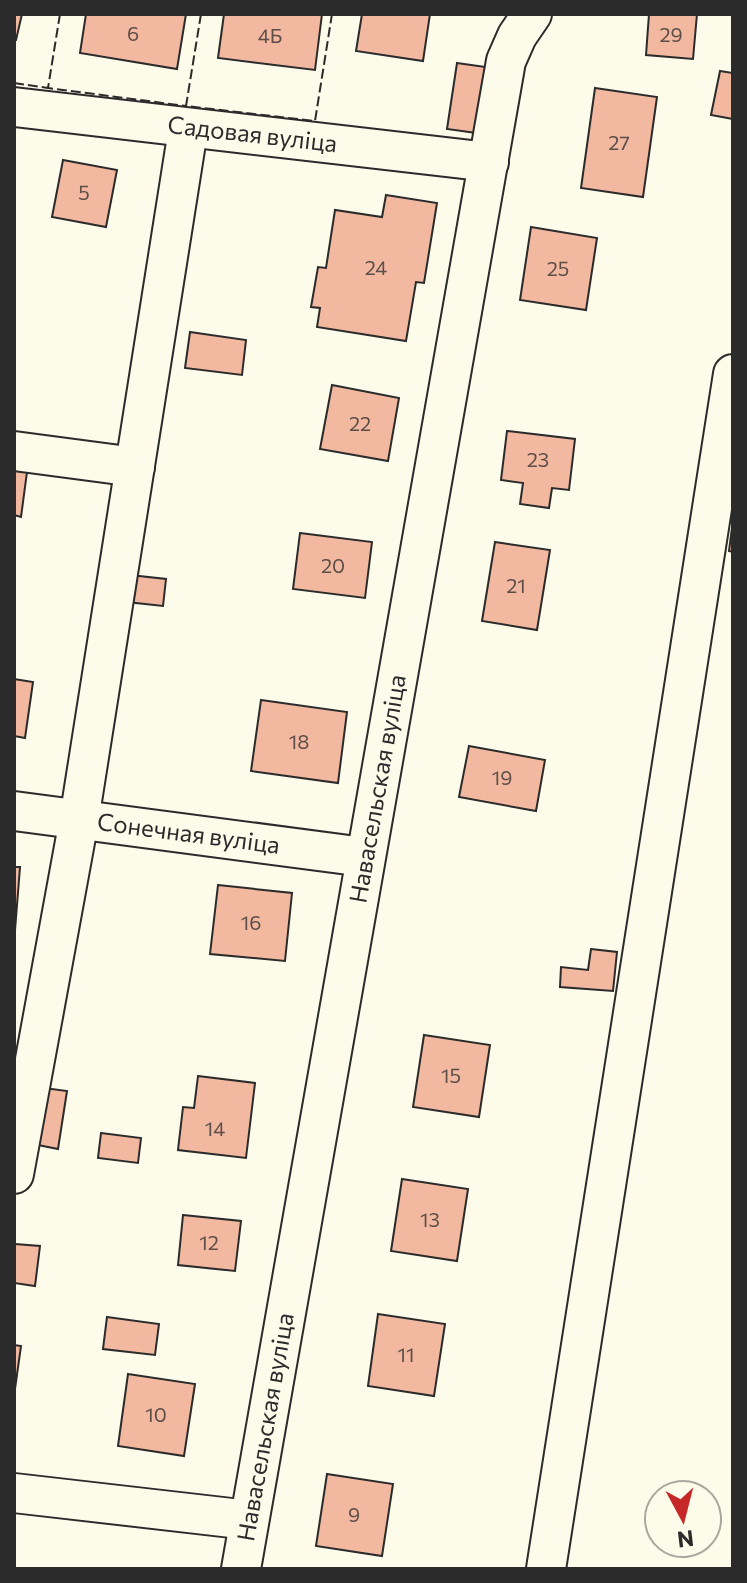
<svg xmlns="http://www.w3.org/2000/svg" width="747" height="1583" font-family="Commissioner,sans-serif">
<rect width="100%" height="100%" fill="#fdfbea"/>
<path fill="#f2b8a0" stroke="#2b2b2b" stroke-width="2" d="M14,14H22L16,40H14Z
M86,14H186L177,69L80,53Z
M224,14H322L315,70L218,58Z
M362,14H430L423,61L356,51Z
M649,14H697L693,59L646,55Z
M457,63L500,69L491,135L447,129Z
M720,71L733,73V119L711,115Z
M595,88L657,97L643,197L581,188Z
M63,160L117,170L106,227L52,217Z
M386,195L437,203L424,283L416,282L406,341L317,327L320,308L311,307L318,267L326,268L335,210L382,217Z
M531,227L597,238L586,310L520,300Z
M190,332L246,340L242,375L185,368Z
M332,385L399,398L388,461L320,449Z
M507,431L575,439L569,490L552,488L549,508L520,504L523,483L501,480Z
M14,470L27,472L21,517L14,515Z
M733,520V552L729,551Z
M300,533L372,542L365,598L293,589Z
M495,542L550,550L537,630L482,621Z
M130,575L166,579L163,606L127,602Z
M14,679L33,682L25,738L14,736Z
M261,700L347,712L338,783L251,771Z
M469,746L545,760L536,811L459,797Z
M14,867H20L14,943Z
M218,885L292,893L285,961L210,954Z
M591,949L617,952L613,991L560,987L561,967L588,970Z
M424,1035L490,1045L479,1117L413,1107Z
M198,1076L255,1083L246,1158L178,1150L183,1107L194,1108Z
M37,1087L67,1091L58,1149L28,1143Z
M101,1133L141,1138L138,1163L98,1158Z
M402,1179L468,1189L457,1261L391,1251Z
M183,1215L241,1221L235,1271L178,1265Z
M15,1244L40,1246L35,1286L14,1283Z
M378,1314L445,1324L434,1396L368,1386Z
M107,1317L159,1324L155,1355L103,1349Z
M14,1345L21,1346L14,1396Z
M128,1374L195,1384L184,1456L118,1446Z
M327,1474L393,1484L382,1556L316,1546Z"/>
<g fill="none" stroke-linecap="round" stroke-linejoin="round">
<g stroke="#2b2b2b" stroke-width="42">
<g id="minor">
<path id="s1" d="M14,107L489,162"/>
<path d="M14,451L135,467"/>
<path id="s2" d="M14,811L364,857"/>
<path d="M14,1174L79,820L188,130"/>
<path d="M14,1493L249,1520"/>
<path id="s3" d="M241,1569L506,61L517,36L532,14"/>
<path d="M546,1569L733,374"/>
</g>
</g>
<use href="#minor" stroke="#fdfbea" stroke-width="38"/>
<path stroke="#2b2b2b" stroke-width="2" stroke-dasharray="10 4" stroke-linecap="butt" d="M60,14L48,88L186,106
M201,14L186,106L315,121L332,14
M14,83L48,88"/>
</g>
<g text-anchor="middle" stroke-width="6" stroke-linejoin="round" paint-order="stroke">
<g font-size="20" fill="#5d4e48">
<text x="133" y="41">6</text>
<text x="671" y="42">29</text>
<text x="270" y="43">4Б</text>
<text x="619" y="150">27</text>
<text x="84" y="200">5</text>
<text x="376" y="275">24</text>
<text x="558" y="276">25</text>
<text x="360" y="431">22</text>
<text x="538" y="467">23</text>
<text x="333" y="573">20</text>
<text x="516" y="593">21</text>
<text x="299" y="749">18</text>
<text x="502" y="785">19</text>
<text x="251" y="930">16</text>
<text x="451" y="1083">15</text>
<text x="215" y="1136">14</text>
<text x="430" y="1227">13</text>
<text x="209" y="1250">12</text>
<text x="406" y="1362">11</text>
<text x="156" y="1422">10</text>
<text x="354" y="1522">9</text>
</g>
<g font-size="24" fill="#2b2b2b" stroke="#fdfbea">
<text dy="8" stroke="none"><textPath href="#s1" startOffset="240">Садовая вуліца</textPath></text>
<text dy="8" stroke="none"><textPath href="#s3" startOffset="792">Навасельская вуліца</textPath></text>
<text dy="8" stroke="none"><textPath href="#s2" startOffset="176">Сонечная вуліца</textPath></text>
<text dy="8" stroke="none"><textPath href="#s3" startOffset="144">Навасельская вуліца</textPath></text>
</g>
</g>
<rect width="747" height="1583" fill="none" stroke="#2b2b2b" stroke-width="32"/>
<g transform="translate(683 1519) rotate(173)"><circle r="38" fill="#fdfbea" stroke="#a9a89e" stroke-width="2"/>
<path d="M0-6L14 30L0 20L-14 30Z" fill="#c62828"/>
<text y="-12" font-size="22" font-weight="bold" text-anchor="middle" fill="#2b2b2b">N</text>
</g>
</svg>
